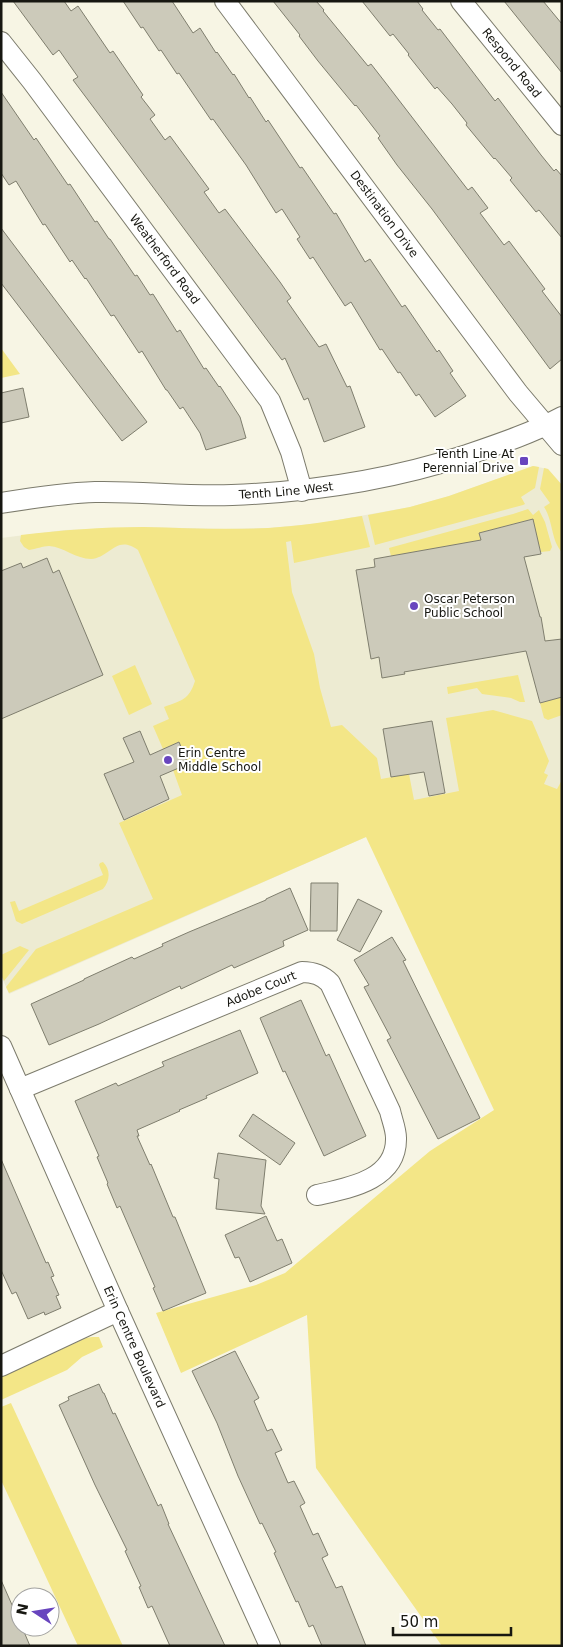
<svg xmlns="http://www.w3.org/2000/svg" width="563" height="1647" font-family="'DejaVu Sans',sans-serif">
<rect width="100%" height="100%" fill="#f7f5e4"/>
<path fill="#edebd2" d="M533,466L548,469L562,485V821L366,837L9,994L1,975V538L65,530L141,527L225,529L270,528L321,523L410,507L449,496Z"/>
<path fill="#f3e687" d="M1,348L20,374L1,378Z
M533,466L539,467L535,488L521,497L525,504L523,505L375,545L368,515L410,507L449,496Z
M544,468L548,469L562,485V552C551,541 553,520 544,507L550,503L540,489Z
M528,509L533,515L539,510L545,522L552,547L550,551L541,552L532,519L479,533L481,540L391,556L389,548L513,514Z
M362,516L370,547L294,563L291,541L286,542L292,592L314,654L320,688L331,727L342,725L377,758L381,779L409,774L414,800L459,791L446,718L493,710L532,721L549,761L544,773L548,775L544,784L557,789L562,780V1646H442L316,1468L307,1315L181,1373L156,1313L256,1285L285,1273L430,1151L494,1110L366,837L9,993L6,987L36,949L153,899L119,823L182,795L173,770L188,763L179,742L163,749L153,726L169,719L164,707C182,700 189,700 195,681L138,550C116,534 110,558 91,559C76,559 64,547 49,546C43,546 36,549 29,550L24,547L20,541L21,535C62,530 102,527 143,527C185,528 226,530 268,528C300,526 331,521 362,516Z
M135,665L152,704L129,715L112,676Z
M518,675L525,702H520L511,698L482,694L477,688L448,694L447,687Z
M562,697V715L548,720L544,718L540,703Z
M103,862C111,870 110,881 103,889L22,924L16,921L10,902L15,901L19,911L103,875L99,865L100,863Z
M20,946L29,950L4,981L1,975V955Z
M92,1337H99L103,1347L82,1357L67,1370L1,1400V1377L86,1338Z
M11,1403L123,1646H78L1,1480V1407Z"/>
<path fill="#cccaba" stroke="#7f7e6e" d="M13,1H64L71,11L78,6L110,53L113,51L143,95L141,97L155,115L150,119L165,140L170,136L209,189L204,192L219,213L225,209L280,282L291,298L287,301L319,347L326,344L347,387L350,386L365,427L324,442L308,398L304,400L285,358L282,360L88,100L73,80L78,77L59,50L53,55Z
M123,1H172L193,33L200,28L216,53L217,52L233,75L234,74L249,98L250,97L266,122L268,120L300,168L302,167L334,214L336,213L365,262L370,259L402,307L405,305L437,352L439,350L453,371L450,373L466,396L435,417L419,394L416,396L400,372L398,373L382,349L380,350L351,302L345,306L313,257L310,259L297,239L300,237L282,209L276,213L246,165L213,119L211,120L179,73L177,74L161,50L159,51L143,27L141,28Z
M273,1H316L324,10L323,11L368,66L371,64L385,82L468,190L472,187L488,208L480,213L504,245L509,241L545,289L542,291L562,317V359L550,369L432,209L397,165L378,138L380,136L356,105L355,106L318,61L299,36L300,35Z
M362,1H417L423,9L422,10L438,30L440,29L495,101L498,98L541,155L554,171L556,169L562,176V238L539,210L536,212L510,180L512,178L495,158L494,159L466,125L467,123L452,104L437,87L435,89L408,55L409,54L393,34L390,36Z
M504,1H543L562,24V73Z
M1,92L34,140L36,138L68,185L70,184L95,222L97,221L109,239H110L135,276L137,275L150,295L153,294L177,332L180,330L204,369L206,368L219,387L220,386L240,417L246,438L206,450L200,433L183,407L180,409L167,390H166L142,351L139,353L114,315L111,316L86,278L85,279L72,260L70,262L45,224L43,225L16,181L9,185L1,173Z
M1,228L147,422L122,441L1,283Z
M23,388L29,417L1,423V393Z
M533,519L541,554L524,557L540,617H541L545,641L562,639V697L540,703L526,651L404,672L405,674L382,678L379,657L371,659L356,570L375,567L374,559L481,540L479,533Z
M47,558L53,573L59,570L103,675L1,719V571L21,563L23,568Z
M432,721L445,793L429,796L424,772L391,777L383,729Z
M140,731L150,755L179,742L188,764L160,776L169,799L124,820L104,774L134,762L123,738Z
M311,883H338L337,931H310Z
M290,888L308,930L283,941L284,946L234,968L232,965L181,989L180,986L99,1024L49,1045L31,1004L84,980V979L132,957L134,959L163,946L162,944L189,932L266,900V899Z
M358,899L382,911L360,952L337,940Z
M392,937L406,960L403,961L480,1118L438,1139L387,1040L391,1038L364,987L369,985L354,960Z
M301,1000L326,1056L329,1054L366,1136L324,1156L285,1071L283,1072L260,1018Z
M240,1030L258,1073L206,1096L207,1098L179,1110L180,1111L137,1130L139,1136H137L150,1165L151,1164L173,1217H175L206,1293L163,1311L153,1288L155,1287L120,1206L117,1208L107,1184L108,1183L97,1157L99,1156L75,1101L116,1083L118,1086L164,1066L162,1062Z
M253,1114L295,1143L280,1165L239,1136Z
M218,1153L266,1160L261,1206L265,1214L216,1209L219,1179L214,1178Z
M1,1159L46,1263L48,1262L54,1276L51,1277L59,1295L56,1296L61,1308L45,1315L44,1312L28,1319L16,1292L12,1294L1,1270Z
M266,1216L277,1241L282,1239L292,1263L250,1282L239,1257L235,1258L225,1235Z
M235,1351L259,1398L254,1401L267,1431L272,1429L282,1450L275,1453L288,1483L294,1481L305,1503L300,1506L313,1535L318,1533L328,1555L322,1558L336,1588L342,1586L366,1646H322L313,1625L309,1627L298,1601L296,1602L274,1553L276,1552L262,1523L260,1524L238,1476L217,1423L192,1371Z
M99,1384L103,1393H104L113,1414L115,1413L158,1506L161,1504L169,1524H168L225,1646H170L152,1606L148,1608L139,1587L141,1586L125,1551L127,1550L95,1485L59,1405L69,1400L68,1397Z
M1,1580L20,1623V1627H22L30,1646H1Z"/>
<g fill="none" stroke-linecap="round" stroke-linejoin="round">
<g stroke="#7c7b6c" stroke-width="22">
<g id="minor">
<path id="s1" d="M225,1L518,393L562,445"/>
<path id="s2" d="M461,1L562,125"/>
<path id="s3" d="M1,42L32,81L270,401L291,452L302,491"/>
<path id="s4" d="M1,503C32,498 64,493 95,492C141,491 187,497 232,495C313,492 390,480 467,455C499,444 532,433 562,417"/>
<path id="s5" d="M1,1046L118,1311L270,1646"/>
<path id="s6" d="M20,1089L302,972C314,972 322,975 330,983L390,1111C392,1120 396,1129 396,1138C397,1180 349,1188 317,1195"/>
<path d="M1,1366L118,1311"/>
</g>
</g>
<use href="#minor" stroke="#fff" stroke-width="20"/>
</g>
<g fill="#6845be" stroke="#fff" stroke-width="2">
<rect x="519" y="456" width="10" height="10" rx="2.5"/>
<circle cx="414" cy="606" r="5"/>
<circle cx="168" cy="760" r="5"/>
</g>
<g text-anchor="middle" stroke-width="4" stroke-linejoin="round" paint-order="stroke">
<g font-size="12" fill="#171711" stroke="#fff">
<text dy="4" stroke="none"><textPath href="#s2" startOffset="80">Respond Road</textPath></text>
<text dy="4" stroke="none"><textPath href="#s1" startOffset="266">Destination Drive</textPath></text>
<text dy="4" stroke="none"><textPath href="#s3" startOffset="272">Weatherford Road</textPath></text>
<text dy="4" stroke="none"><textPath href="#s4" startOffset="286">Tenth Line West</textPath></text>
<text dy="4" stroke="none"><textPath href="#s6" startOffset="261">Adobe Court</textPath></text>
<text dy="4" stroke="none"><textPath href="#s5" startOffset="329">Erin Centre Boulevard</textPath></text>
</g>
<g font-size="12" fill="#171711" stroke="#fff" text-anchor="start">
<text x="514" y="458" text-anchor="end">Tenth Line At<tspan x="514" dy="14">Perennial Drive</tspan></text>
<text x="424" y="603">Oscar Peterson<tspan x="424" dy="14">Public School</tspan></text>
<text x="178" y="757">Erin Centre<tspan x="178" dy="14">Middle School</tspan></text>
</g>
</g>
<rect width="563" height="1647" fill="none" stroke="#171711" stroke-width="5"/>
<g transform="translate(35 1612) rotate(282)"><circle r="24" fill="#ffffff" stroke="#a2a2a0"/>
<path d="M0-4L9 19L0 12L-9 19Z" fill="#6845be"/>
<text y="-8" font-size="14" font-weight="bold" text-anchor="middle" fill="#171711">N</text>
</g>
<path d="M393 1627v8h118v-8" fill="none" stroke="#171711" stroke-width="2.5"/>
<text x="400" y="1627" font-size="15" fill="#171711" stroke="#ffffff" stroke-width="4" paint-order="stroke">50 m</text>
</svg>
